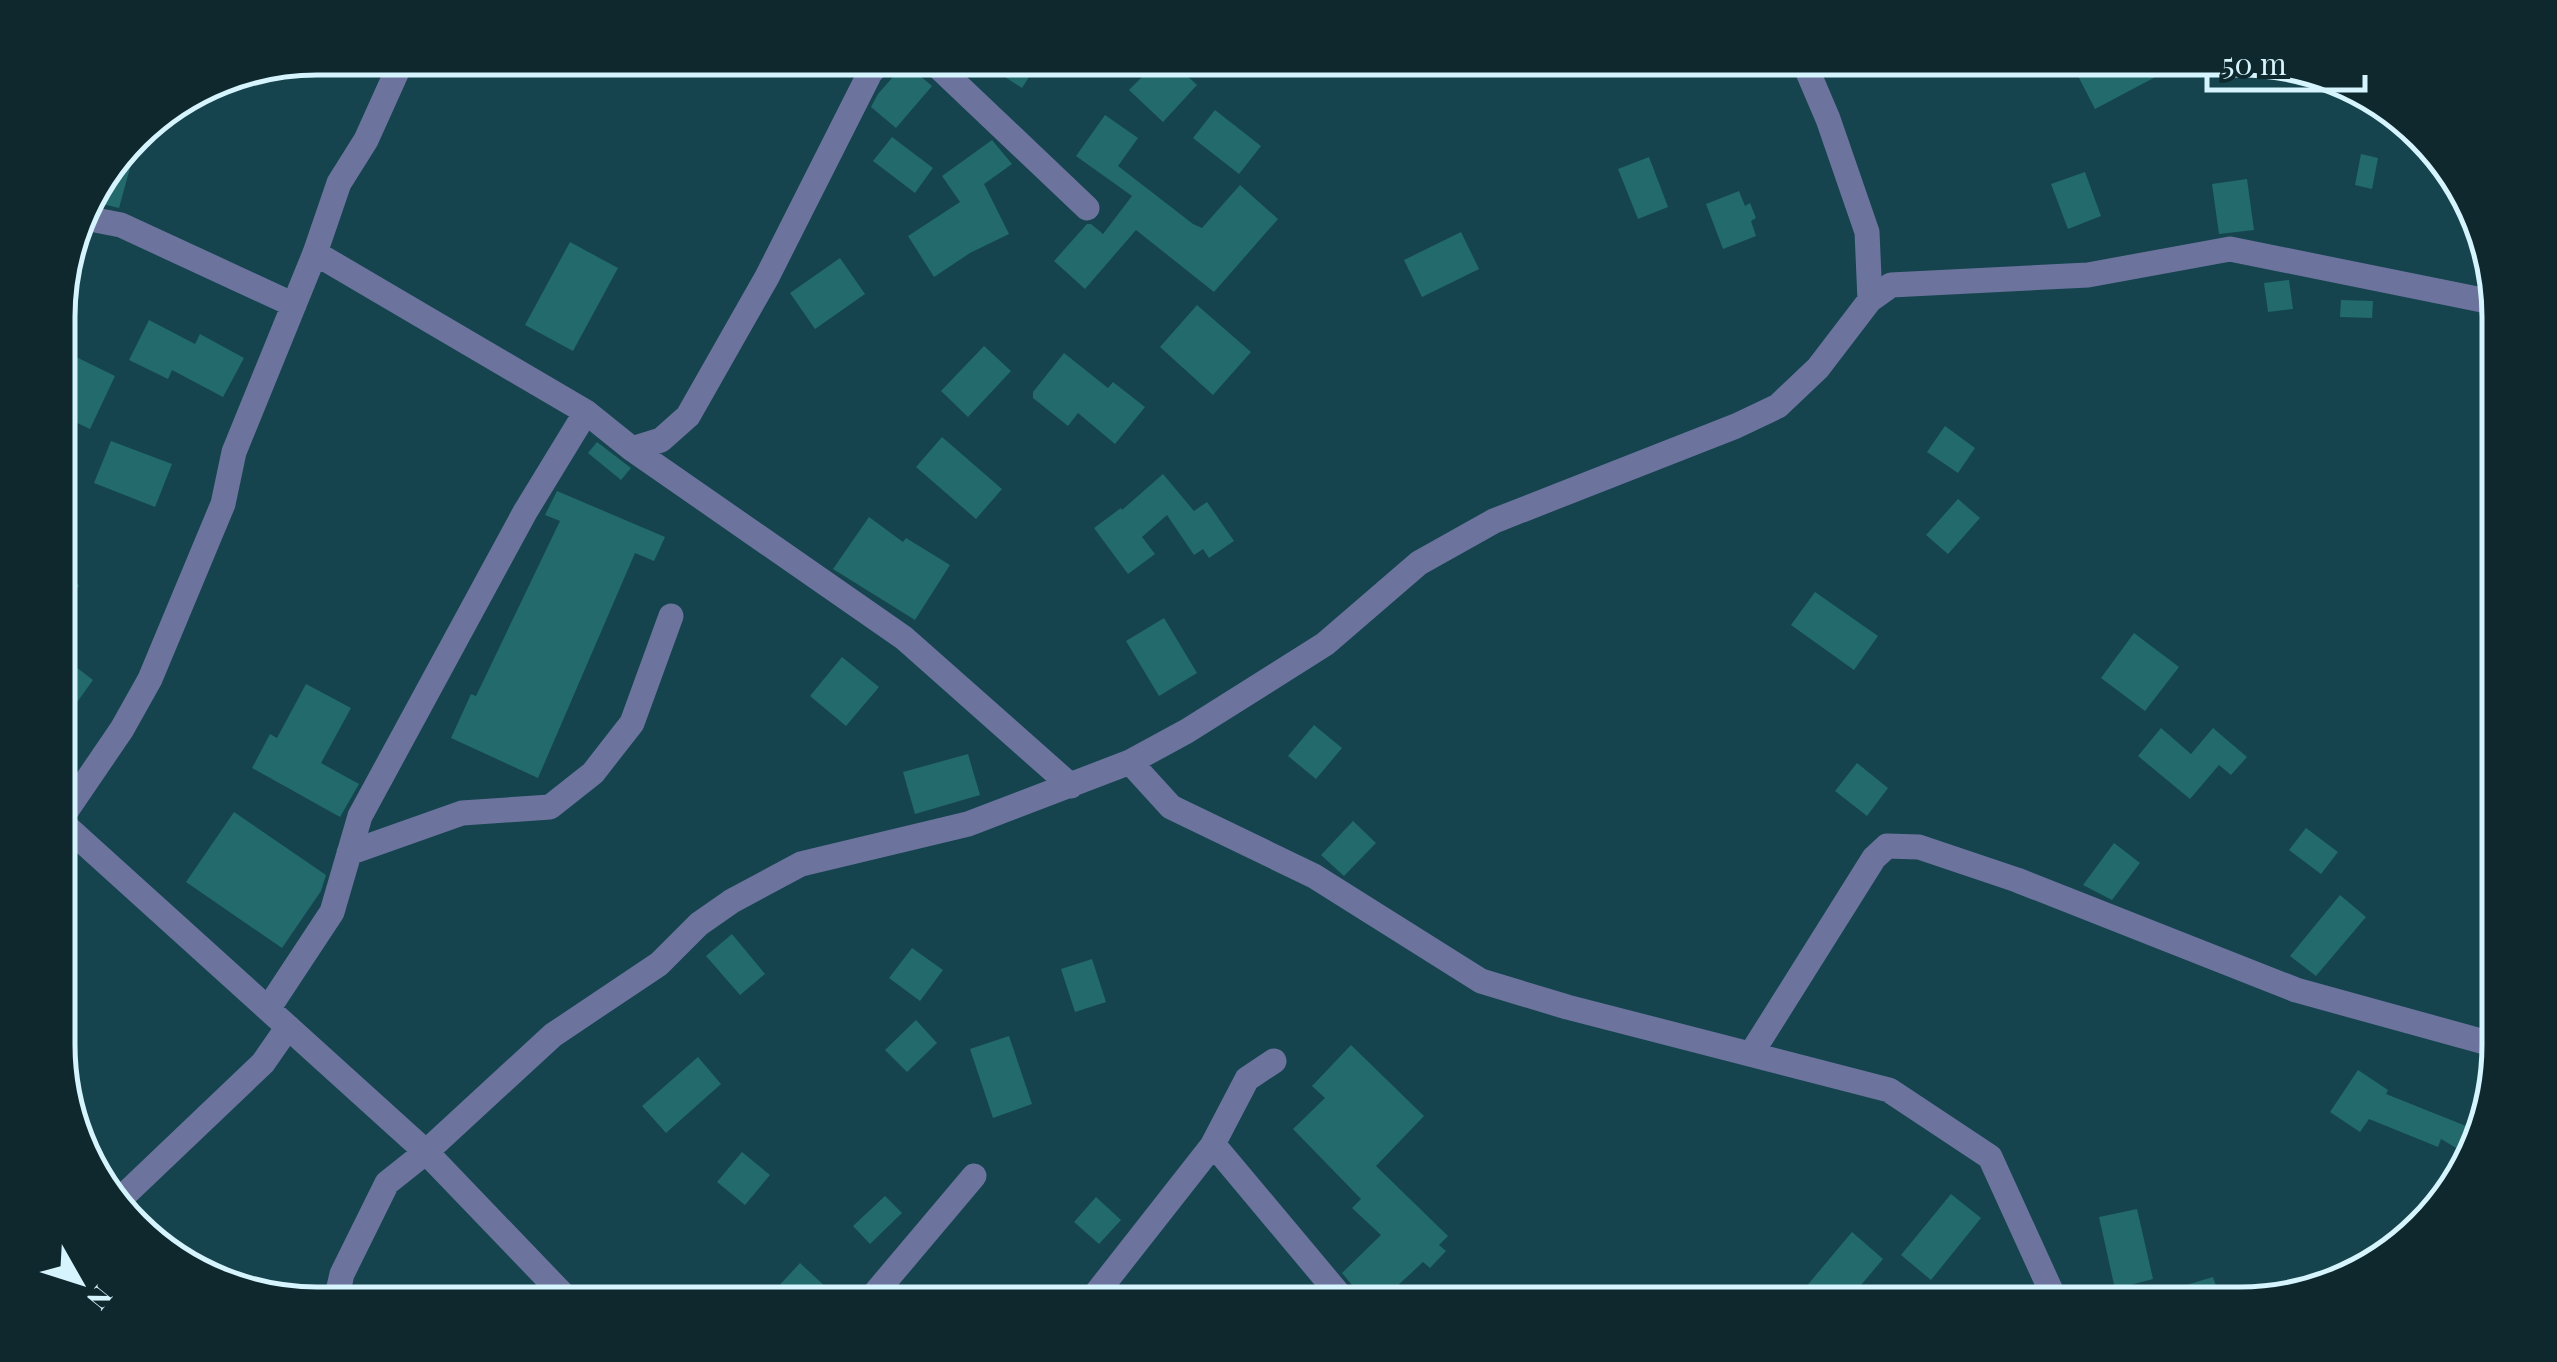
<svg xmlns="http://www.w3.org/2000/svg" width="2557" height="1362" font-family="'Playfair Display',serif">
<rect width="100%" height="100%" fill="#15444f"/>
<path fill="#226a6c" d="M976,58H1041L1022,88Z
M1161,58H1168L1197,85L1163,122L1129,90Z
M2113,58H2154L2163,73L2095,109L2078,76Z
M905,63L932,86L896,128L871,107L878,94Z
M1215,110L1261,146L1239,174L1193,138Z
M1105,115L1138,138L1118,166L1193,224L1202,228L1240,185L1278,219L1214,292L1136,230L1085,289L1054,261L1087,224H1091L1103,234L1132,196L1076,156Z
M141,128L119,208L86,200L110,169Z
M892,137L933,168L915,193L873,161Z
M992,140L1012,164L984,184L1009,234L970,253L934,277L908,236L960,202L942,176Z
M2361,154L2378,158L2372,189L2355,185Z
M1649,157L1668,207L1638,219L1618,169Z
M2085,172L2101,216L2068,229L2051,184Z
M2247,179L2254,230L2219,234L2212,184Z
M1739,191L1745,206L1750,203L1756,218L1751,221L1756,236L1723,249L1706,204Z
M1461,232L1479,269L1422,297L1404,260Z
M570,242L618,268L573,351L525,325Z
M840,258L865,294L815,329L790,293Z
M2289,280L2293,309L2268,312L2264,283Z
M2341,300L2373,301L2372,318L2340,317Z
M1197,305L1251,352L1213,395L1160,347Z
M149,320L195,344L200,334L244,358L223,397L172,370L168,379L129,360Z
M984,346L1011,371L968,417L941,391Z
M66,352L115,376L90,429L58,414V368Z
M1064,353L1108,388L1113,382L1145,407L1115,444L1078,413L1068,426L1033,398V392Z
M1945,426L1975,448L1958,473L1927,452Z
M942,437L1002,489L976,519L916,467Z
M111,441L172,464L155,507L94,483Z
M597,442L631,468L621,480L588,453Z
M1163,474L1194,511L1207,502L1234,541L1209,558L1203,549L1194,555L1167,515L1142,537L1155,554L1128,574L1094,528L1121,508L1122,510Z
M557,491L665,537L654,561L635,553L538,778L451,738L471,694L476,696L560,521L545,515Z
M1958,499L1980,518L1948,554L1926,535Z
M869,517L903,542L906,538L950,565L915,620L833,569Z
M59,576L79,585L59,631Z
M1815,592L1878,636L1854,670L1791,625Z
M1164,618L1197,673L1159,696L1126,641Z
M2134,633L2179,667L2145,711L2101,678Z
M59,654L93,680L70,712L59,704Z
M842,657L879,687L846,726L810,696Z
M306,684L351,708L321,763L359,784L340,817L252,768L270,734L277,738Z
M1314,725L1342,748L1316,779L1288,756Z
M2161,728L2191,754L2213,728L2247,757L2231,775L2219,765L2190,799L2138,756Z
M968,754L980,795L915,814L903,772Z
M1857,763L1888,788L1867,816L1835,791Z
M234,812L326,875L321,891L282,948L186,882Z
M1353,821L1376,843L1344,876L1321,855Z
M2306,828L2338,852L2321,874L2289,850Z
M2114,843L2140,863L2112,900L2083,885Z
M2340,895L2366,917L2316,976L2290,956Z
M732,934L765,974L740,995L706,956Z
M912,948L943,970L920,1001L889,978Z
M1092,959L1106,1002L1075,1012L1061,969Z
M916,1020L937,1043L907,1072L885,1050Z
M1009,1036L1032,1104L993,1118L970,1049Z
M1351,1045L1424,1116L1376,1166L1448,1236L1439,1245L1446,1251L1430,1268L1423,1262L1378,1304H1368L1342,1273L1381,1235L1352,1208L1361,1199L1293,1129L1325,1098L1312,1086Z
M698,1057L721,1084L666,1133L642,1106Z
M2358,1070L2388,1090L2386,1094L2466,1126L2484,1095L2488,1096L2473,1158L2441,1139L2438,1147L2369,1119L2360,1132L2330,1112Z
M742,1152L770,1175L745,1205L717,1182Z
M1951,1194L1981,1218L1931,1280L1901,1255Z
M885,1196L902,1213L870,1244L853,1226Z
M1096,1197L1121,1220L1099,1244L1074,1222Z
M2137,1209L2153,1279L2115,1289L2099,1217Z
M1852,1232L1883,1259L1845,1304H1823L1805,1288Z
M800,1263L829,1290L816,1304H762Z
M2213,1277L2222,1304H2189L2183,1286Z"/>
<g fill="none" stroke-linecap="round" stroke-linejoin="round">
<path stroke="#6c749e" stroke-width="25" d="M929,58L1087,208
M1802,58L1828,119L1867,232L1870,300
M80,217L121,225L294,305
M315,253L586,412L632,449L904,638L1071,786
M632,449L661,440L688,416L767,277L870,73L884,58
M1130,762L1171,807L1314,876L1481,981L1567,1007L1889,1090L1990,1157L2057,1304
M59,820L426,1152L572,1304
M60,820L122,729L150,679L223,504L234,452L315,253L339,183L366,140L403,58
M349,853L462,813L550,807L593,773L632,723L671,616
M268,1009L332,912L360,816L525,512L586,412
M1751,1054L1874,858L1887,846L1919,847L2017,880L2296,990L2499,1046
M1213,1144L1347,1304
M114,1205L263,1063L288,1027
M335,1304L342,1274L387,1183L426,1152L553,1035L659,964L699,924L732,901L801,864L968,824L1130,762L1187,731L1325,644L1419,563L1494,521L1736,426L1778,406L1818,368L1870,300L1891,285L2088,275L2230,249L2497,303
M866,1304L974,1176
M1088,1304L1212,1146L1247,1079L1274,1061"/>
</g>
<path d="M0 0H2557V1362H0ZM317 75H2240A242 242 0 0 1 2482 317V1045A242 242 0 0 1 2240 1287H317A242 242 0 0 1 75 1045V317A242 242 0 0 1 317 75Z" fill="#0e282e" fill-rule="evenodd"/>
<path fill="none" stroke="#d6f4fd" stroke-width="5" d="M317 75H2240A242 242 0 0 1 2482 317V1045A242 242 0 0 1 2240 1287H317A242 242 0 0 1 75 1045V317A242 242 0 0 1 317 75Z"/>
<g transform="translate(80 1282) rotate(129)" stroke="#0e282e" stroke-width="8" paint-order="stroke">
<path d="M0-8L18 38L0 25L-18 38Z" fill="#d6f4fd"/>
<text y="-15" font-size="28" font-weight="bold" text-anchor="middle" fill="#d6f4fd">N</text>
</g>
<path d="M2207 75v15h158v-15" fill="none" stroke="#d6f4fd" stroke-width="5"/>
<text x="2222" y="75" font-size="30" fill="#d6f4fd" stroke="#0e282e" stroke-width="8" paint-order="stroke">50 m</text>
</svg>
